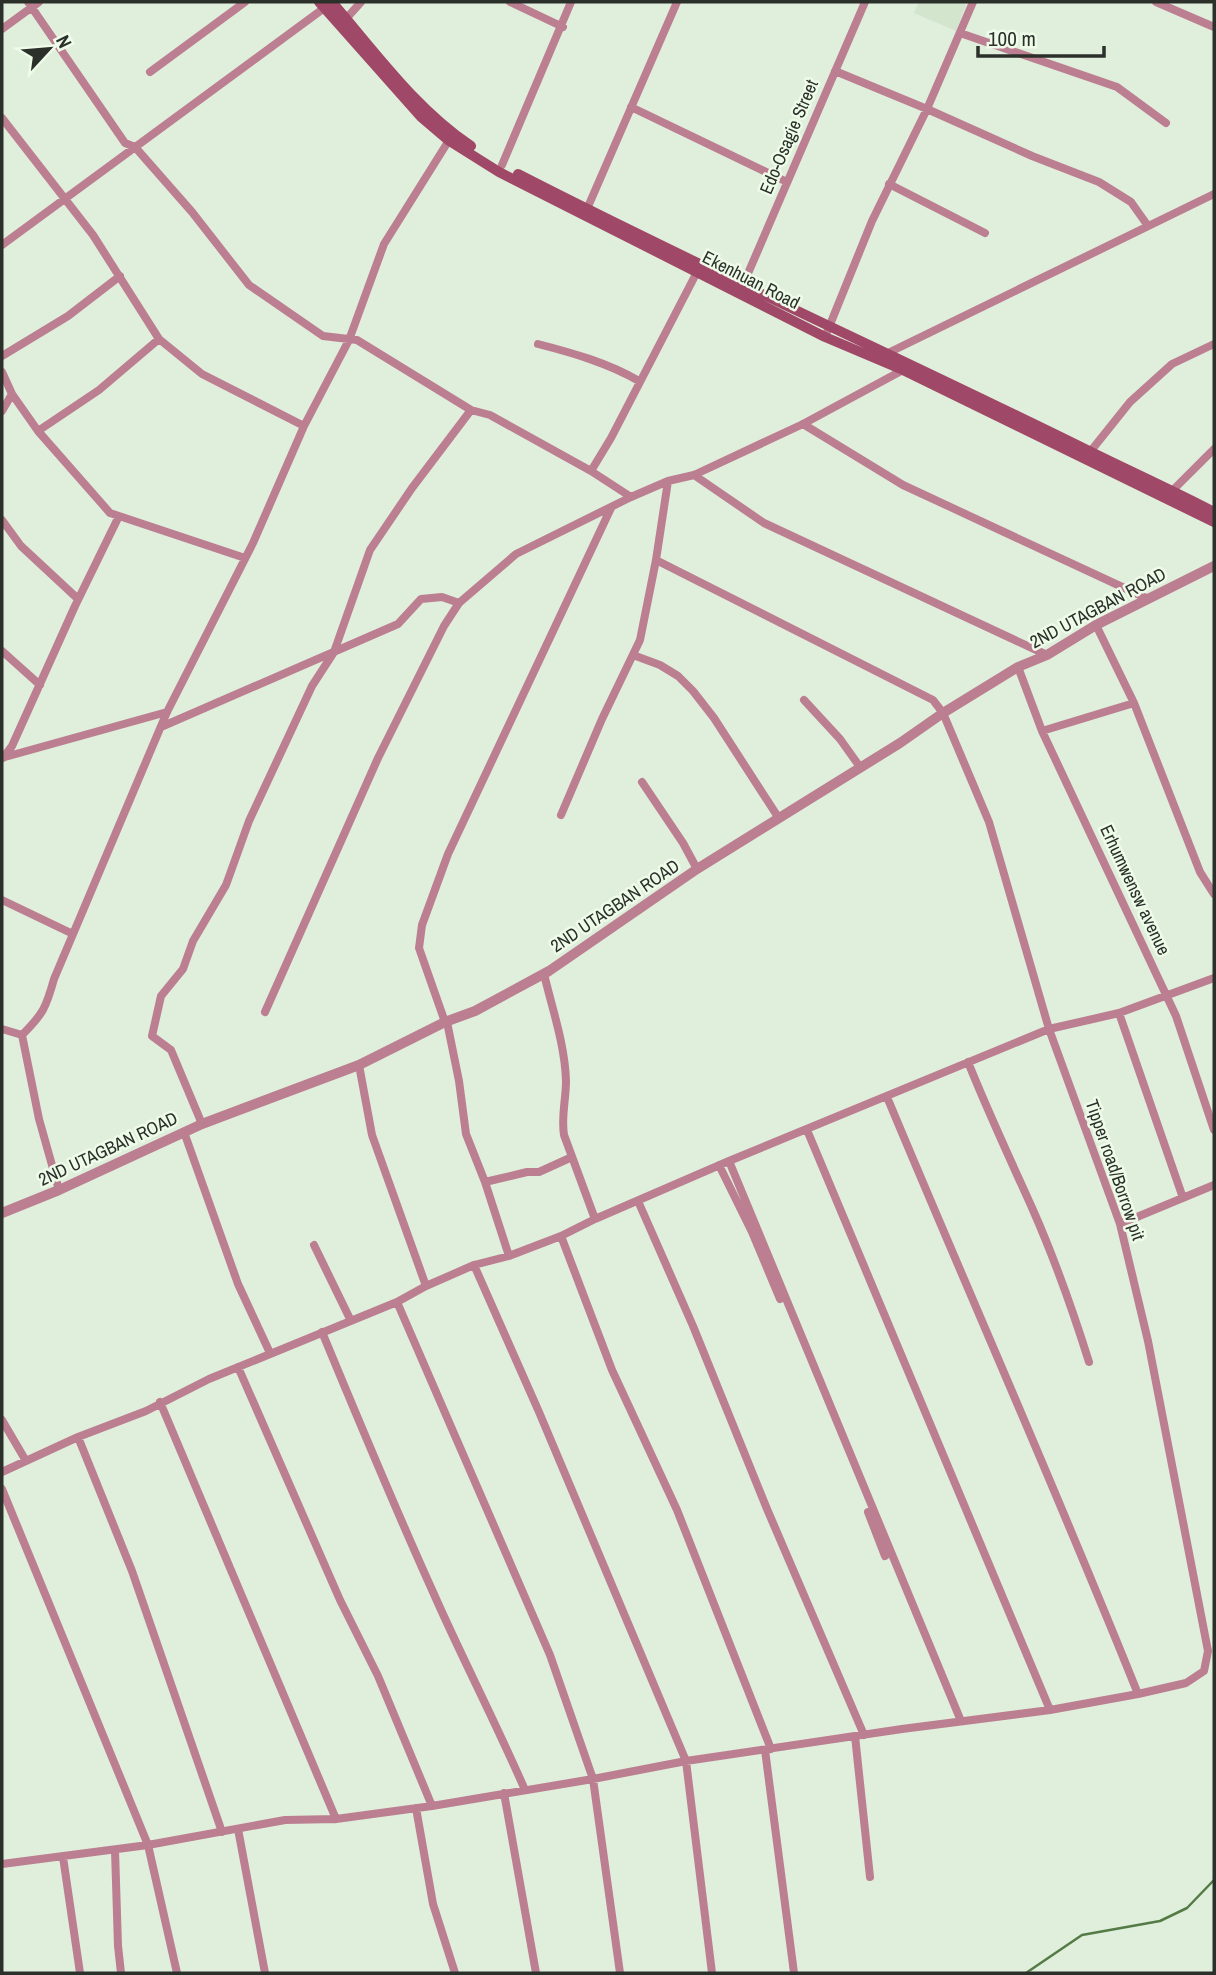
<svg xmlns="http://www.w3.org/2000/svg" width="1216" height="1975" font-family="'Archivo Narrow',sans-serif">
<rect width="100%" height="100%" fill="#e0eedc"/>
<path fill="#d3e5cd" d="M919,2H967L956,31L914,13Z"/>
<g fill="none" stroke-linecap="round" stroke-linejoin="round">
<path stroke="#547b45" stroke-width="2.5" d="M1026,1973L1082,1935L1160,1921L1187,1908L1214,1880"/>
<path stroke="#bc7e91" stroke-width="8" d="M28,2L125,143L135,147L192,212L249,285L323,336L357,340L471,410L490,415L591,471L631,497
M510,2L563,27
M1156,2L1214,27
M344,21L361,2
M2,29L39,2
M960,33L1117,87L1166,123
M835,71L927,109L1032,156L1099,182L1131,202L1148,226
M150,72L245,2
M631,107L787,182
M2,118L93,235L159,339L202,374L304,426
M502,165L571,2
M889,184L985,233
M587,209L677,2
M2,245L327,6
M743,285L865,2
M825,337L872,221L927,109L973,2
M538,344C573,353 608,363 639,381
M888,353L1214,194
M2,356L68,316L120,276
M2,372L12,394L38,431L110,513L245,558
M2,411L12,394
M803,424L903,485L1146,598
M38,431L99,390L159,339
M1090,452L1130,402L1172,364L1214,344
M591,471L611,438L697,272
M694,475L764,523L1047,655
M1173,490L1214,449
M2,520L21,546L78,599
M1096,625L1134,703L1200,872L1214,894
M2,651L40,685
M633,655L660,665L678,676L693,691L714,718L778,817
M1018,667L1042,731L1176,1016L1214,1130
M804,700L840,739L860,767
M161,727L398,624L421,599L442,597L459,603L516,554L631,497L668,481L694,475L803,424L903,370
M1042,731L1134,703
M2,756L3,758L12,746L75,606L119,516
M5,757L167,712
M642,782L683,843L697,869
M561,815L602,719L640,640L656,560L668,481
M2,900L73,934
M544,974C552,1008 565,1045 566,1081C566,1099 561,1117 564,1135L595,1219
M265,1012L378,758L444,626L459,603
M1119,1013L1183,1198
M445,1022L419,948L422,925L448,854L611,508
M447,1022L459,1081L466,1134L485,1182L527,1172H539L572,1157
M2,1029L22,1035
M968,1062C988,1112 1011,1161 1033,1210C1055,1260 1073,1311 1089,1362
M359,1065L372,1135L426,1286
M887,1097C970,1296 1058,1494 1138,1694
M202,1124L171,1050L152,1036L161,996L183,969L193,941L226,885L249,821L312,686L334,652L370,550L412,488L471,410
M807,1130L1050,1710
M184,1132L238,1284L270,1353
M729,1161L961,1721
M719,1165L752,1232L780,1299
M485,1182L509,1256
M59,1190L39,1119L22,1035C43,1014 46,1008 54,979L167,712L253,543L304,426L349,340L384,244L451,137
M638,1201L693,1326L767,1509L864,1735
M1120,1224L1214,1185
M561,1236L612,1370L677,1510L771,1749
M314,1245L351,1321
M474,1265L539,1412L686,1761L712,1973
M397,1302L550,1655L593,1779L620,1973
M322,1332C358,1419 394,1506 433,1592C462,1658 496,1723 525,1790
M238,1367L340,1600L378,1676L432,1806
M160,1402L336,1819
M2,1420L26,1461
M78,1437L132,1571L222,1832
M2,1472L78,1437L146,1411L209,1379L397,1302L426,1286L474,1265L509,1256L561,1236L595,1219L729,1161L1049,1029L1119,1013L1214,978
M2,1489L148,1845L177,1973
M868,1512L885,1556
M855,1736L870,1877
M765,1750L794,1973
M504,1793L536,1973
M416,1808L433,1904L455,1973
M238,1829L265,1973
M115,1850L118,1946L121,1973
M63,1857L80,1973
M2,1864L148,1845L285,1820L336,1819L432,1806L593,1779L686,1761L902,1729L1050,1710L1138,1694L1186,1683L1204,1671L1208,1651L1148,1341L1120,1224L1049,1029L989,822L943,713L933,700L656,560"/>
<path stroke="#bc7e91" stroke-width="10" d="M2,1213L59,1190L202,1124L359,1065L445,1022L475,1011L549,971L697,869L900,743L943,713L1018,667L1047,655L1096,625L1214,566"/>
<path stroke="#a04867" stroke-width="10" d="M319,2L421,117L448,140L499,172L825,337L903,370L1214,522
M332,2C376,53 415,108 471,146
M518,174C703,269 894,355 1081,447C1125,469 1170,489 1214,512"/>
</g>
<g text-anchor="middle" stroke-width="5" stroke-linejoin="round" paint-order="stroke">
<g font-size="18" fill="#2b302a" stroke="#eefbe9">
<text transform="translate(789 137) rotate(-67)" y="6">Edo-Osagie Street</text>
<text transform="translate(751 280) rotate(27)" y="6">Ekenhuan Road</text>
<text transform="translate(1098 608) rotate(-28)" y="6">2ND UTAGBAN ROAD</text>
<text transform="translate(1135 890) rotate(65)" y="6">Erhumwensw avenue</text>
<text transform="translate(615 906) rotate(-34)" y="6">2ND UTAGBAN ROAD</text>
<text transform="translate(108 1149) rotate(-25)" y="6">2ND UTAGBAN ROAD</text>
<text transform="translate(1115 1170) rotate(71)" y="6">Tipper road/Borrow pit</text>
</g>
</g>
<rect width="1216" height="1975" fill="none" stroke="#2b302a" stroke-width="7"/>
<g transform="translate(49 49) rotate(64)" stroke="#eefbe9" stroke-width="5" paint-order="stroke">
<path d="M0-5L12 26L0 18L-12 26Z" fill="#2b302a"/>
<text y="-10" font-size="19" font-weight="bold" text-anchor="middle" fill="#2b302a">N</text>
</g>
<path d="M978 46v10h126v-10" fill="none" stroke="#2b302a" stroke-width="3.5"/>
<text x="988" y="46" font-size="21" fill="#2b302a" stroke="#eefbe9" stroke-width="5" paint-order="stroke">100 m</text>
</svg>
